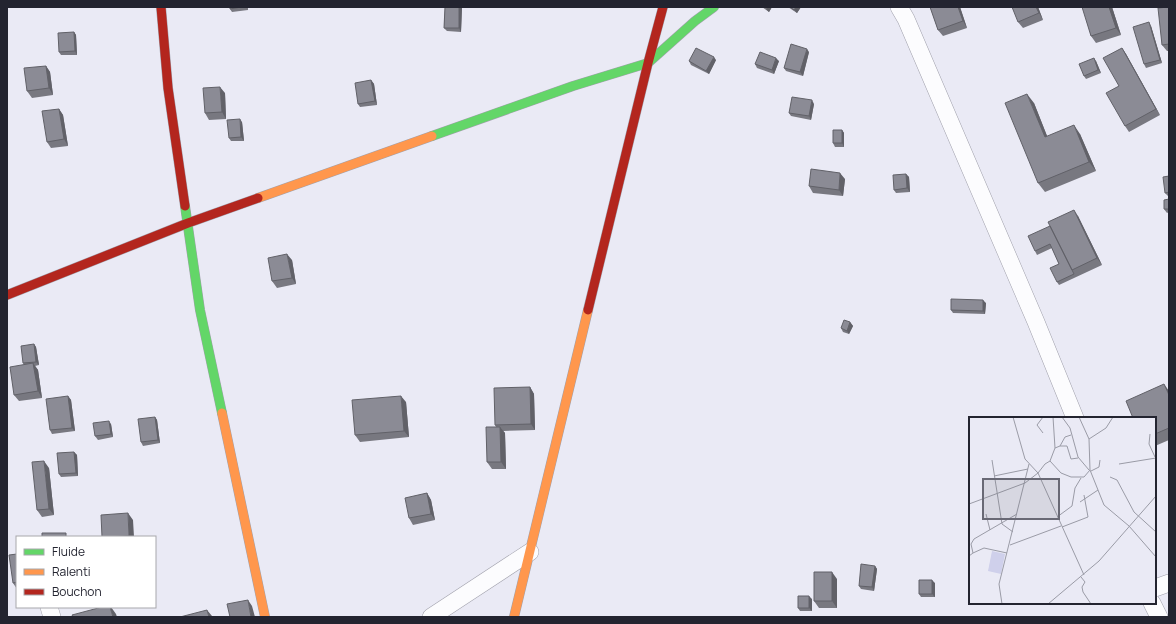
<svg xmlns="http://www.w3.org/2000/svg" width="1176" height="624" font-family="Manrope,sans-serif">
<rect width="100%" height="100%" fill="#eaeaf5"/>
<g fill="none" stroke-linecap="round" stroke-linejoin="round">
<g stroke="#a1a1ac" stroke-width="18">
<path id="street" d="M899,7L906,19L1036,322L1075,418
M1155,588L1169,583
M1152,603L1159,617
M49,607L52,617
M431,617L530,552"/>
</g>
<g stroke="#a1a1ac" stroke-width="10">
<path id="fast" d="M432,136L573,86L648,63L695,21L714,7
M185,206L200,310L222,413"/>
</g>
<g stroke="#a1a1ac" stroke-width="10">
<path id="slow" d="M258,198L432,136
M222,413L265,617
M514,617L588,310"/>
</g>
<g stroke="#a1a1ac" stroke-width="10">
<path id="jam" d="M161,7L168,88L185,206
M7,295L188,223L258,198
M588,310L648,63L663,7"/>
</g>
<use href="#street" stroke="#fcfcfe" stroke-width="17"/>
<use href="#fast" stroke="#63d668" stroke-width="9"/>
<use href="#slow" stroke="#ff974d" stroke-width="9"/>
<use href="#jam" stroke="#b3261e" stroke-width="9"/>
</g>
<path fill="#787880" d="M230,7H248V10L232,12L230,9Z
M445,7H462L461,32L447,31L444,28Z
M762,7H772L769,12Z
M788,7H801L797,13Z
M930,7H960L967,28L943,36L938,30Z
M1038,7L1043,20L1023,28L1018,22Z
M1083,7H1112L1121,35L1096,43L1091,36Z
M1160,7H1163L1161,8L1169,7V51H1167L1162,45Z
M1151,26L1162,63L1146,68L1144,64Z
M74,32L76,35L77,55H61L59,52Z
M1122,48L1126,54L1160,115L1129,132L1125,126L1119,86Z
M809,52L803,76L786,71L784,68Z
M716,60L709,74L691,65L689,61Z
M779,61L774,74L757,68L755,64Z
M1096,61L1101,73L1086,79L1084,76Z
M46,66L50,72L53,95L32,98L27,91Z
M371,80L374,84L377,105L360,107L358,104Z
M225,93L226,119L209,120L205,113Z
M1034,103L1047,136L1080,134L1096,171L1045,192L1038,183Z
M814,104L811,120L791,116L789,113Z
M59,109L63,115L68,146L51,148L47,142Z
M242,122L244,141H231L229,138Z
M842,130L844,133V147H835L833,143Z
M906,174L909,177L910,192L896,193L894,190Z
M1169,176V196H1168L1165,193Z
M845,179L843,196L813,193L809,186Z
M1169,199V212L1167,213L1164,209Z
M1078,216L1102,265L1059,285L1057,282L1059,264L1052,248L1037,255L1035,251Z
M292,260L296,284L277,288L272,281Z
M986,303L985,314L953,313L951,310Z
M850,322L853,326L849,334L843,332L841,328Z
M34,344L36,347L39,365L35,366L38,370L42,398L19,401L14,395L24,365L23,363Z
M530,387L534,394L535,430L503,431L505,433L506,469H492L487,462L496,427L495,425Z
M1169,391V440L1155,446V418Z
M68,396L71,400L75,431L52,434L50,430Z
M406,402L409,437L360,442L355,435Z
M155,417L157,420L160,443L143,446L141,442Z
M111,424L113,437L98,440L95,436Z
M74,452L77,455L78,476L61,477L59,474Z
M49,468L54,515L42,517L37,510Z
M427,493L431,500L435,520L413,525L409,518Z
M17,554V589L13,583Z
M875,566L877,569L874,591L861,589L859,586Z
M837,579V608H819L814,601Z
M935,583V597H921L919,594Z
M812,599V611H800L798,608Z"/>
<path fill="#616168" d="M459,7H462L461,32L459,28Z
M768,7H772L769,12L766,9Z
M796,7H801L797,13L794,10Z
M958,7H960L967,28L963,21Z
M1036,7H1038L1043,20L1039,13Z
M1109,7H1112L1121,35L1116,28Z
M1149,22L1151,26L1162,63L1160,60Z
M74,32L76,35L77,55L75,51Z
M1122,48L1126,54L1160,115L1156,109Z
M807,49L809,52L803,76L800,72Z
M714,57L716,60L709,74L706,71Z
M776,58L779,61L774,74L772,70Z
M1094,58L1096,61L1101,73L1098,70Z
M46,66L50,72L53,95L49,88Z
M371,80L374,84L377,105L375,101Z
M220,87L225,93L226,119L222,112Z
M1027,94L1034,103L1051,146L1045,137Z
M812,100L814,104L811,120L809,116Z
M59,109L63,115L68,146L64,139Z
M240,119L242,122L244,141L241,137Z
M1074,125L1080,134L1096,171L1089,162Z
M842,130L844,133V147L842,143Z
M840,173L845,179L843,196L839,190Z
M906,174L909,177L910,192L907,188Z
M1074,210L1078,216L1102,265L1097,258Z
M287,254L292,260L296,284L292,278Z
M983,300L986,303L985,314L983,311Z
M850,322L853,326L849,334L847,331Z
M34,344L36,347L39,365L36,362Z
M33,363L38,370L42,398L38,391Z
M1164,384L1169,391V395Z
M530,387L534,394L535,430L531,424Z
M68,396L71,400L75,431L72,428Z
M401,396L406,402L409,437L404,431Z
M155,417L157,420L160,443L158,440Z
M109,421L111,424L113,437L111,434Z
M500,427L505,433L506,469L501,462Z
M74,452L77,455L78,476L76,473Z
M44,461L49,468L54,515L49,509Z
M427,493L431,500L435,520L431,514Z
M128,513L133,520L134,537L129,536Z
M875,566L877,569L874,591L872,587Z
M832,572L837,579V608L832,601Z
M932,580L935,583V597L932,594Z
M809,596L812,599V611L809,608Z
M248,600L252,606L255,617H251Z
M110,607H111L116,614L117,617H113Z
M207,610L212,616V617H209Z"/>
<path fill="#8b8b95" stroke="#616168" d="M230,7H241L230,9Z
M445,7H459V28H444Z
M790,7H796L794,10Z
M930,7H958L963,21L938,30Z
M1012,7H1036L1039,13L1018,22Z
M1082,7H1109L1116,28L1091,36Z
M1169,7V44L1162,45L1158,8Z
M1149,22L1160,60L1144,64L1133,27Z
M74,32L75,51L59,52L58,33Z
M791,44L807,49L800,72L784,68Z
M696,48L714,57L706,71L689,61Z
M1122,48L1156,109L1125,126L1106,93L1119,86L1103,58Z
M760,52L776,58L772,70L755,64Z
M1094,58L1098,70L1084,76L1079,64Z
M46,66L49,88L27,91L24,68Z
M371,80L375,101L358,104L355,83Z
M220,87L222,112L205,113L203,88Z
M1027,94L1045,137L1074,125L1089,162L1038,183L1005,103Z
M792,97L812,100L809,116L789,113Z
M59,109L64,139L47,142L42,111Z
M240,119L241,137L229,138L227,120Z
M833,130H842V143H833Z
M811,169L840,173L839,190L809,186Z
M906,174L907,188L894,190L893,175Z
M1169,176V192L1165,193L1163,177Z
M1169,199V209H1164V200Z
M1074,210L1097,258L1072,270L1048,222Z
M1050,226L1074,274L1057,282L1050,268L1059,264L1050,244L1035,251L1028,236Z
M287,254L292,278L272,281L268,258Z
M951,299L983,300V311L951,310Z
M844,320L850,322L847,331L841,328Z
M34,344L36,362L23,363L21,346Z
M33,363L38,391L14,395L10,367Z
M1164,384L1169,395V428L1155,434V418H1133L1126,401Z
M530,387L531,424L495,425L494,388Z
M68,396L72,428L50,430L46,399Z
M401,396L404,431L355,435L352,400Z
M155,417L158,440L141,442L138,419Z
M109,421L111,434L95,436L93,423Z
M486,427H500L501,462H487Z
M74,452L76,473L59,474L57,453Z
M44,461L49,509L37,510L32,462Z
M427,493L431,514L409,518L405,498Z
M128,513L129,536L102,537L101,515Z
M42,533H66V537H42Z
M17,554V582L13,583L9,555Z
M861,564L875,566L872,587L859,586Z
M814,572H832V601H814Z
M919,580H932V594H919Z
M798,596H809V608H798Z
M248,600L251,617H230L227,604Z
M102,607H110L113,617H73L72,615Z
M207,610L209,617H180Z"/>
<g transform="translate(969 417)">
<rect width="187" height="187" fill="#eaeaf5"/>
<path d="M23,134L36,137L32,157L19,154Z" fill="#cfd0eb"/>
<path fill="none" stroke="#9a9ba6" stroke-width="1" d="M84,0L86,31L81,44L76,47L69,56L115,158M93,0L101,11L109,40L120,53M110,0L120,22L121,53L135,88L160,109L187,140M74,16L68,8L74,0M181,17L180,27L186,40M120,22L137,11L144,0M91,29H98L102,42L109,41M86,31L91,29L96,20L102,18M23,43L33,107L44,115M81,44L92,56L102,60H115L121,53M150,47L187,41M122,54L130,50L131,43M25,59L59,52M141,60L148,63L165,95L187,115M111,85L129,73M0,87L56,66L69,56L56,42L44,0M17,97L21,113M88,100L103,89L106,71L112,61M93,110L119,100L115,78M41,128L92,109M4,136L15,131L38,136M0,139L4,136L2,127L5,122L48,97M112,160L116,165L113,170L114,175L122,187M33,187L30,167L60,47M79,187L130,144L187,79"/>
<path fill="#696975" fill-opacity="0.15" stroke="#696975" stroke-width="2" d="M14,62H90V102H14Z"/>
<rect width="187" height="187" fill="none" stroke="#232430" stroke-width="2"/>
</g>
<rect width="1176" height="624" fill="none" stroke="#232430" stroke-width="16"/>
<rect x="16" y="536" width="140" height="72" fill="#ffffff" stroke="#a7a7ac"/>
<rect x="24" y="549" width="20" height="6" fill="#63d668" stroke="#a7a7ac"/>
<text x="52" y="556" font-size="12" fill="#232430">Fluide</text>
<rect x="24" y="569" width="20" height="6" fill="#ff974d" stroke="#a7a7ac"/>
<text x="52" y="576" font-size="12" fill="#232430">Ralenti</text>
<rect x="24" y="589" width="20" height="6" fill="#b3261e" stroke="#a7a7ac"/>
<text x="52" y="596" font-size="12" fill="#232430">Bouchon</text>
</svg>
